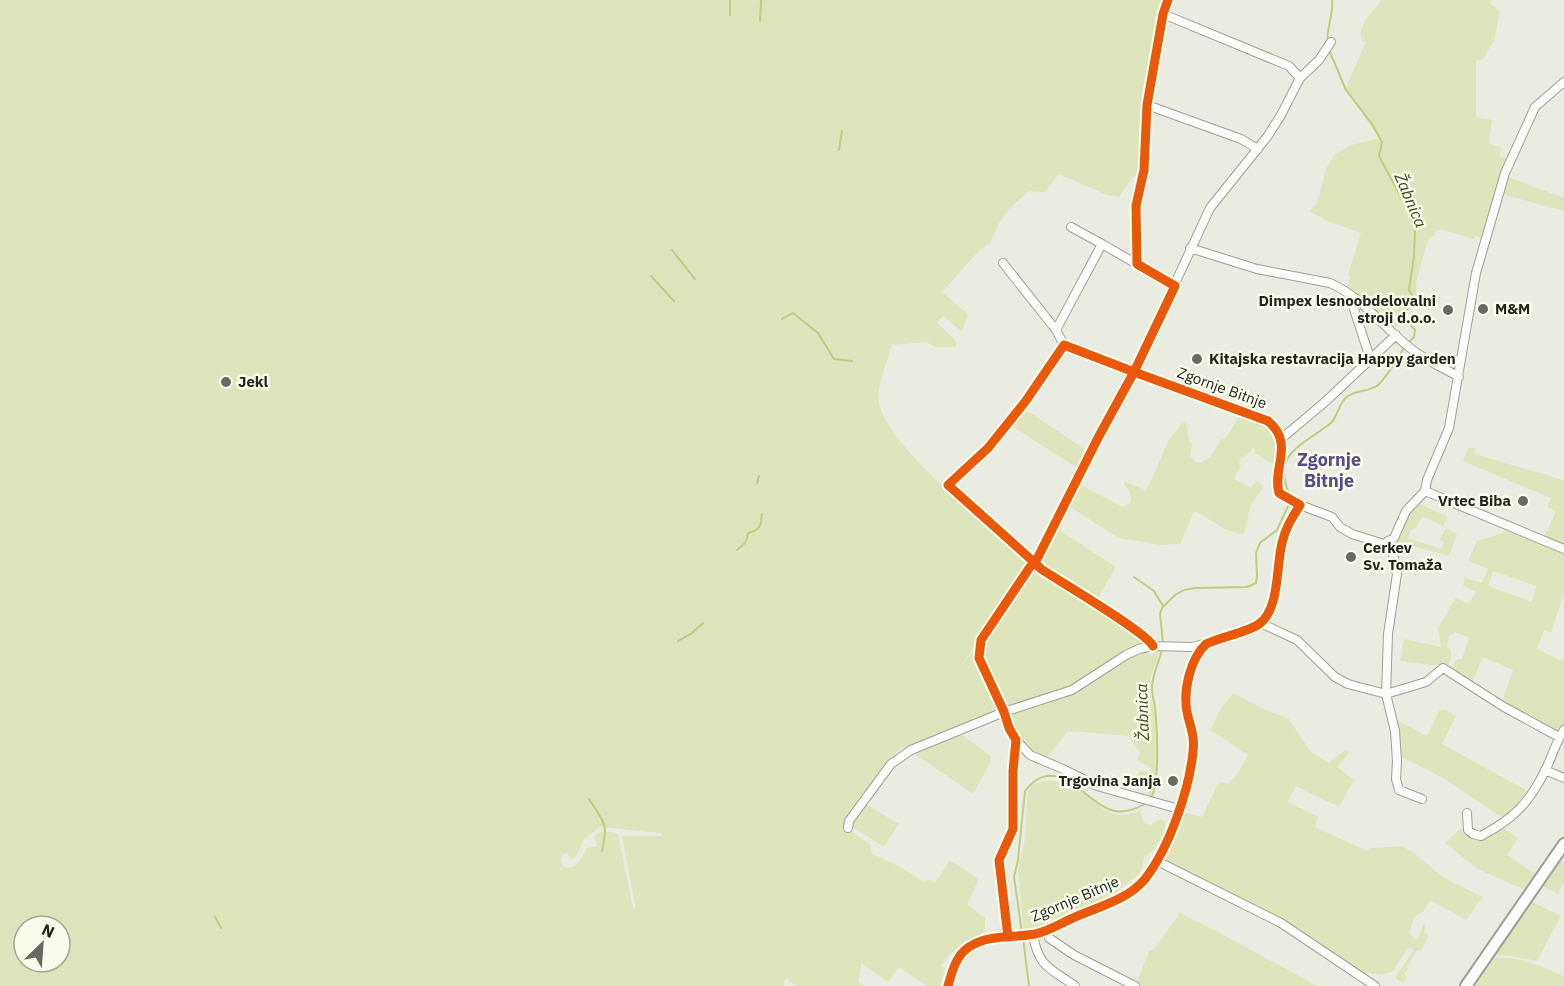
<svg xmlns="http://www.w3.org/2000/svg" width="1564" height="986" font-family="'IBM Plex Sans',sans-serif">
<rect width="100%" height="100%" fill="#eaece2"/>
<path fill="#dee5bd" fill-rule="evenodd" d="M0,0H1163L1142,99L1144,135L1142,170L1131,179L1119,197L1107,195L1059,174L1045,192L1029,191L1010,208L999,223L990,243L979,251L942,292L968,314L962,332L943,316L937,322L956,341L957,343L955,347H935L927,342L892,345C888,359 876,389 879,403C888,448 992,529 1029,561L979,640L959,669L977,646L997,705L995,711L908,749L901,747L874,780L846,828L870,844L871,853L900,867L924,882L927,879L935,883L950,860L979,879L967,904L985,918V931C970,944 950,948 941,966L945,968L940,986H927L899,967L889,981H886L861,963L859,982L864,986H797L786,979L783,984L784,986H0ZM600,827L661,833L662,836H622L636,909L633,908L618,834C608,831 601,830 594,836L597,846L587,848C581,858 578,870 564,867L561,861L562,854L567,853L571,860L575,858L585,838ZM24,926H60V962H24Z
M1382,0H1491L1490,3L1500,12L1499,16L1494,41L1483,59L1476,61V114L1477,117L1492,120L1489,143L1502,148L1500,156L1506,158L1483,238L1475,236L1473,239L1444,230H1436L1435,235L1428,239L1417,279L1416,293L1424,300L1425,304L1410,307L1406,317L1414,325L1413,328L1407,323L1401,327L1397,325L1393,330L1347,287L1350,277L1348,275L1361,233L1327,221L1309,211L1317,203L1326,169L1335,154L1351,145L1379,138L1347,92L1348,82L1366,42H1363C1354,27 1373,12 1382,0Z
M1506,176L1564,198V211L1501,194Z
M1023,408L1089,452L1079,469L1010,425Z
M1241,413C1249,416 1261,419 1268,425C1278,433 1279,454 1276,466L1254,453L1256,449L1252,448L1250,453H1248L1245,457H1242L1239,463L1241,465L1234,479L1251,488L1256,481L1264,486L1251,505L1244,534C1223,532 1212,519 1194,511L1180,544L1161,545L1118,538L1067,505L1077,483L1123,507L1130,503C1133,493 1129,492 1124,484L1125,481L1146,491L1169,440L1184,421H1186L1189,440L1192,444L1190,456L1194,461L1200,463L1210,457L1222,438L1225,440Z
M1468,448H1475L1474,454L1564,480V546L1544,538L1556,511L1547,507L1551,498L1463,461Z
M1416,502L1448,517L1443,526L1422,516L1416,528L1411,530L1408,538L1441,549L1444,542L1440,539L1446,528L1457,534L1449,556L1406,544H1394L1405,515Z
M1058,529L1116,567L1095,603L1043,568L1042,559Z
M1505,530L1564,553V594L1551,633L1544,630L1537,649L1564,662V724L1557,733L1511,709L1503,699L1513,670L1483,657L1471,685L1449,669L1458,659H1462L1469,638L1455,632L1449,636L1447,646L1451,650V659L1447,669L1442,666L1400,661L1404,639L1441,647L1438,628L1456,597L1468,604L1476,592L1463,586L1465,578L1482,583L1488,569L1468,561L1477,541L1503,533ZM1493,571L1536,586L1532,602L1488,586Z
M1034,566L1147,642L1146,645L1124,653L1067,689L1005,710L982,658L983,639Z
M1160,650L1151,676L1149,691L1155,713L1156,772L1151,800L1147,798L1148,789L1137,776L1140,770L1150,773L1151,768L1137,760L1140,753L1129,736L1068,731L1045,760C1020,748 1017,740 1008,714L1072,692L1114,665L1140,652L1150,654Z
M1233,693L1268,711L1288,718L1311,752L1329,763L1346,749L1349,753L1337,767L1354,780L1339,807L1296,786L1288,802L1318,817L1315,827L1367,851L1370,848L1402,846L1413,852L1444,878L1483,897L1466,920L1430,900L1423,912C1414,913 1411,925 1410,934L1415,939L1418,938L1424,923L1426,926L1424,932L1429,936L1421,951L1417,950L1407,967L1408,968L1404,974L1407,977L1404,983L1396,979V976L1413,951L1412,948H1408L1392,972L1380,975L1364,972L1362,974L1282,921L1161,860L1180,811L1202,817L1219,782L1229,783L1235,778L1248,755L1210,730L1220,710Z
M1445,709L1456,716L1442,744L1529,792C1521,805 1507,827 1491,810L1443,778L1398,755L1394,719L1427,736L1439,711Z
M962,735L991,756L990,763L973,794L912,752Z
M1049,780C1061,782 1070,785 1081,792C1106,807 1105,822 1140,811L1144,823L1150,825L1162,819L1165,821C1166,835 1155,852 1144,857C1142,880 1128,879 1116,893L1117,896L1043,929L1024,933L1018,870L1025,839L1028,790L1034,784Z
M866,804L899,824L884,847L853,827L851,823Z
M1501,826L1518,838L1507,855L1536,874L1527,887L1523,889L1479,870L1445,843L1461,828L1469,835L1476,838Z
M1558,860L1564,863V882L1558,894L1540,885Z
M1530,901L1561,916L1537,961L1511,956L1492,955Z
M1180,913L1218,932L1317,986H1140L1136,984L1149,952L1155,948Z
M1489,958C1517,955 1540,965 1564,976V986H1471Z"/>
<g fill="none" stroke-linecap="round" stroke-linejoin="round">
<path stroke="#c1cc81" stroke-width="2" d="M730,15V0
M760,21L761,0
M1328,44C1325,31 1334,15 1332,0
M1329,50L1346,90L1372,124L1382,142L1379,156L1409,212L1415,231L1414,256L1409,290L1413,296C1411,305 1405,310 1405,318L1415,330L1414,337L1408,343
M839,150L842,131
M672,250L695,279
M651,276L674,301
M782,319L793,313L818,333L834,359L852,361
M757,483L759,476
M1290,496C1274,460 1292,450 1320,431C1323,428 1328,426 1331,423C1339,414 1338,403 1348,396C1357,390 1369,392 1378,385C1389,375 1396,360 1404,348
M737,550L746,542L748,533C760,530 761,527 762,514
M1134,577L1154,591L1163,606
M678,641L692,633L703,623
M1163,643L1160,614L1162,608L1175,595L1184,590L1195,588L1247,587L1256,583L1257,576L1256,553L1260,543L1277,530L1290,502
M1151,798C1160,784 1157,726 1155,707C1154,701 1152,695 1152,689C1152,674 1159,663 1162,649
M589,799C605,824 608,822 602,851
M215,917L221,928
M1022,933L1014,877L1018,860L1025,791C1057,749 1087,806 1115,811C1127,813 1138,808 1147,803
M1023,938L1029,986"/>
<g stroke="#9fa099" stroke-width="10">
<path id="street" d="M1163,14L1289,66L1300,78L1281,115L1267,137L1210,208L1134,372L1268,421C1295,444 1272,467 1279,493L1300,505L1332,517L1340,527L1352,534L1384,544L1394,538L1406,511L1425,491L1564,549
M1300,78L1319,60L1331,42
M1147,105L1241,139L1258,149
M1071,227L1102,244
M1190,248L1257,269L1330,283C1364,298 1385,330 1414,351C1427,361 1444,368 1459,377
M1003,263L1056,330L1064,345
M1137,264L1136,206L1144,170L1147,105L1163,14L1168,0
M1349,294L1370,358
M1056,330L1102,244L1175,286
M1281,439L1326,401L1396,335
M1425,491L1427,480L1449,428L1476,273L1505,173L1535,107L1564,82
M1388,541L1394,558L1397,574L1388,634L1386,694L1395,731L1397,761L1396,779L1399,790L1422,799
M1259,624L1267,626L1297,640L1335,677L1348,684L1386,694L1426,682L1443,668L1504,707L1559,737
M1016,740L1030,755L1063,769L1097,786L1179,809
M1545,770L1564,778
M1467,813L1468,830L1473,834L1481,836C1515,818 1529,803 1546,769C1552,756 1556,742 1564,730
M848,828L849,821L891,764L911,750L1004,712L1072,690L1126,655L1139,649L1153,646L1192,647L1204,644
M1157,861L1281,923L1375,986
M1047,930L1049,938L1074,955L1135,986
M1033,934C1038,968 1052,969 1075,986
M1008,937L999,860L1013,829V771L1016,740L1009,728L1004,712L979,658L981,640L1030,567L1035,563L1099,436L1134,372L1064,345L1025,402L988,448L948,485L1035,563L1041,569C1061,582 1146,632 1153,646
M948,986C952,972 956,955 969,947C989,934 1013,938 1035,934C1049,931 1061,923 1073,918C1097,907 1128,900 1145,879C1169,848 1189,791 1193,752C1195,735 1190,727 1187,712C1183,691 1190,659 1206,644C1221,637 1248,632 1259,624C1280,609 1276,566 1282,543C1285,529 1292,518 1300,505"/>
</g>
<g stroke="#9fa099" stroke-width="14">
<path id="secondary" d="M1466,986L1564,844"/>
</g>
<use href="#street" stroke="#fcfcfb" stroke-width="8"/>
<use href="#secondary" stroke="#fcfcfb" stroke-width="10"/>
<g stroke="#f9fdec" stroke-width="13">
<path id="cycleway" d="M1008,937L999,860L1013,829V771L1016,740L1009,728L1004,712L979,658L981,640L1030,567L1035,563L1099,436L1134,372L1064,345L1025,402L988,448L948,485L1035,563L1041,569C1061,582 1146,632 1153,646
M948,986C952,972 956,955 969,947C989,934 1013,938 1035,934C1049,931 1061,923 1073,918C1097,907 1128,900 1145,879C1169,848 1189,791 1193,752C1195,735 1190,727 1187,712C1183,691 1190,659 1206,644C1221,637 1248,632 1259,624C1280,609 1276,566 1282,543C1285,529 1292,518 1300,505L1279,493C1272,467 1295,444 1268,421L1134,372L1175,286L1137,264L1136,206L1144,170L1147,105L1163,14L1168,0"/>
</g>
<use href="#cycleway" stroke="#e8590c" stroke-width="9"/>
</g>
<g fill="#696a63" stroke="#f9fdec" stroke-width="2">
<circle cx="1483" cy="309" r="6"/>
<circle cx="1448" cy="310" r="6"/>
<circle cx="1197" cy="359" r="6"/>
<circle cx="226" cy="382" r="6"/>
<circle cx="1523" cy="501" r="6"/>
<circle cx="1351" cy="557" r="6"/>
<circle cx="1173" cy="781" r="6"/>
</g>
<g text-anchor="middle" stroke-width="5" stroke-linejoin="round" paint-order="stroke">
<g font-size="15" font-weight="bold" fill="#23241e" stroke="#f9fdec" text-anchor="start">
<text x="1436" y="306" text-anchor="end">Dimpex lesnoobdelovalni<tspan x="1436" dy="17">stroji d.o.o.</tspan></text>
<text x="1495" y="314">M&amp;M</text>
<text x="1209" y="364">Kitajska restavracija Happy garden</text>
<text x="238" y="387">Jekl</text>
<text x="1511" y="506" text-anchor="end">Vrtec Biba</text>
<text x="1363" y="553">Cerkev<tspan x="1363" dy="17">Sv. Tomaža</tspan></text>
<text x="1161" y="786" text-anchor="end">Trgovina Janja</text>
</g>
<g font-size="15" fill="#23241e" stroke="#f9fdec">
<text transform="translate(1222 388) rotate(20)" y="5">Zgornje Bitnje</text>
<text transform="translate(1075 899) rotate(-23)" y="5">Zgornje Bitnje</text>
</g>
<g font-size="16" font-style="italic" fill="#41471d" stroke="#f9fdec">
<text transform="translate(1411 200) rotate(67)" y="6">Žabnica</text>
<text transform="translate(1142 712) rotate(-92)" y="6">Žabnica</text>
</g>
<g font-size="18" font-weight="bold" fill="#5b4886" stroke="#f9fdec">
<text x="1329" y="466">Zgornje<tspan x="1329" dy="21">Bitnje</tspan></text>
</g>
</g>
<g transform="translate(42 944) rotate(25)"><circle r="28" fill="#f9fdec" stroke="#a3a69a" stroke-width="1.5"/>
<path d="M0-4.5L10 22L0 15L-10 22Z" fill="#696a63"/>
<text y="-9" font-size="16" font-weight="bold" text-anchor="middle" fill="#23241e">N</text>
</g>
</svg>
